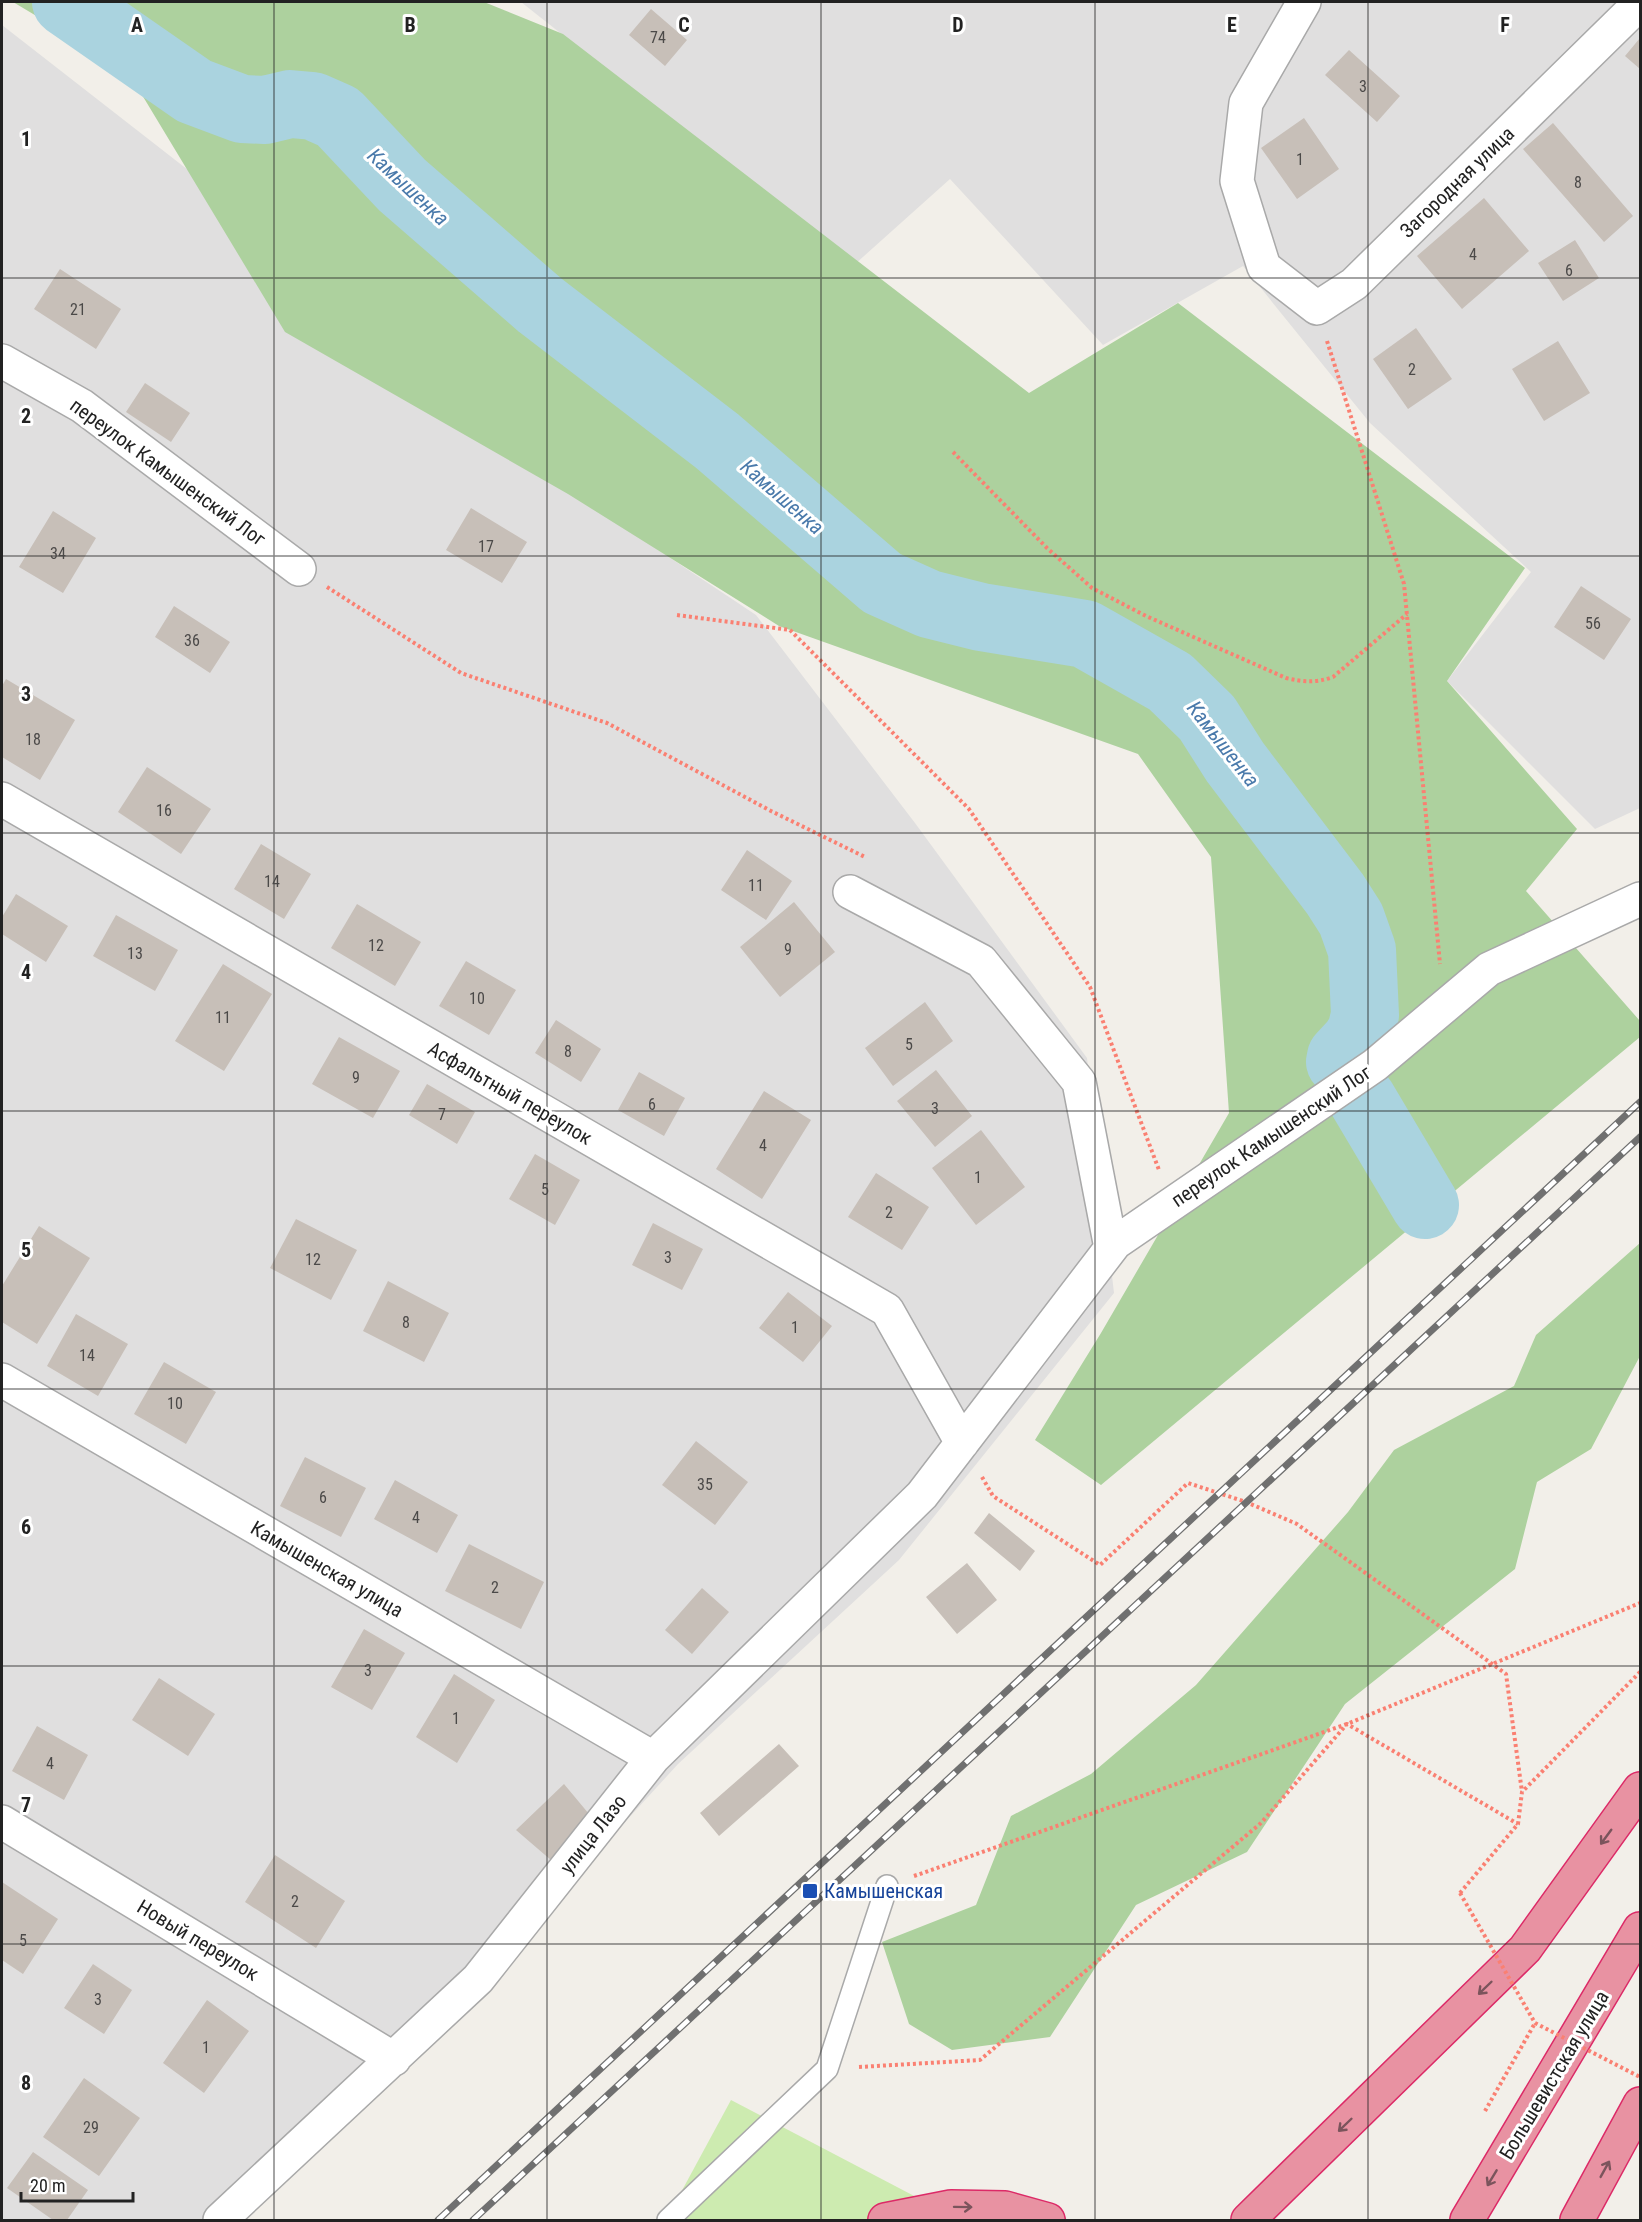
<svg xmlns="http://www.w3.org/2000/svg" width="1642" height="2222" font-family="'Roboto Condensed',sans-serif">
<rect width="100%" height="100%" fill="#f2efe9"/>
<path fill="#e0dfdf" d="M521,2H1640V808L1595,829L1447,681L1531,572L1370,423L1243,266L1103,345L950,179L854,265Z
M2,25L242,212L284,301L756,615L915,823L1087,1058L1114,1293L899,1560L678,1764L383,2087L238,2220H2Z"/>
<path fill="#cdebb0" d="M731,2100L960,2220H666Z"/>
<path fill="#add19e" d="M13,2H484L563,34L1029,393L1178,303L1525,568L1447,681L1577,829L1526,891L1640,1021V1037L1101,1485L1035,1440L1101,1333L1229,1113L1211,857L1138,754L779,626L568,494L285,332L127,70Z
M1640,1243V1356L1591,1449L1537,1482L1515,1569L1345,1704L1247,1852L1136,1905L1050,2037L952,2050L909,2024L882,1942L976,1905L1011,1816L1091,1774L1196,1685L1348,1512L1394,1450L1514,1386L1536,1335Z"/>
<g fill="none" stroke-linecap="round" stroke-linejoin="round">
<path stroke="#aad3df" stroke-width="68" d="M66,2L194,91L242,109L265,110L290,104L313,106L338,117L402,185L540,305L717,441L882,583L929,604L981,617L1085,634L1170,682L1207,718L1235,762L1335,894L1351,919L1362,950L1365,1015L1361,1032L1354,1043L1341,1057L1340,1062
M1362,1099L1425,1205"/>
</g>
<path fill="#c7bfb8" d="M651,9L687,40L665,66L629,35Z
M1640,38V69L1625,56Z
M1349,50L1400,96L1377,122L1325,75Z
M1304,118L1339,169L1297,199L1261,148Z
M1553,123L1633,216L1604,242L1523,149Z
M1484,198L1529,251L1462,309L1417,256Z
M1575,240L1599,278L1563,301L1538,263Z
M60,269L121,309L96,349L34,309Z
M1416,328L1452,379L1408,409L1373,359Z
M1558,341L1590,393L1544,421L1512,369Z
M145,383L190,413L171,442L126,412Z
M471,508L527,542L502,583L446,550Z
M53,511L96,538L63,593L19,567Z
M1581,586L1631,619L1604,660L1554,627Z
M174,606L230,642L210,673L155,637Z
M6,679L75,720L40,780L2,757V686Z
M147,767L211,809L181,854L118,812Z
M261,844L311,874L284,919L234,889Z
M747,850L792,881L766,920L721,890Z
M16,894L68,926L46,962L2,934V917Z
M794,902L835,952L780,997L740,947Z
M357,904L421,942L395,986L331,948Z
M116,915L178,950L155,991L93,956Z
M466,961L516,990L489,1035L439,1006Z
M223,964L272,994L224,1071L175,1041Z
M925,1002L953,1041L893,1086L865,1048Z
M556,1020L601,1049L581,1082L535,1053Z
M339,1037L400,1071L373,1118L312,1084Z
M936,1070L972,1116L935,1147L897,1101Z
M639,1072L685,1098L664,1136L618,1110Z
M427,1084L475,1112L457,1144L409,1115Z
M764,1091L811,1120L762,1199L716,1169Z
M981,1130L1025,1187L976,1225L932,1168Z
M535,1154L580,1180L555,1225L509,1199Z
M876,1173L929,1207L902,1250L848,1217Z
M296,1219L357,1250L331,1300L270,1268Z
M653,1223L703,1249L682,1290L632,1265Z
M39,1226L90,1258L37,1344L2,1322V1286Z
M388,1281L449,1313L424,1362L363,1331Z
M788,1292L832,1326L803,1362L759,1328Z
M76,1314L128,1344L98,1396L47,1366Z
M164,1362L216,1392L186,1444L134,1414Z
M696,1441L748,1482L715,1525L662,1485Z
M305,1457L366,1488L341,1537L280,1506Z
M395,1480L458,1515L437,1553L374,1519Z
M989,1513L1035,1551L1020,1571L974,1533Z
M469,1544L544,1582L521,1629L445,1591Z
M967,1563L997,1600L957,1634L926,1597Z
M702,1588L729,1612L692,1654L665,1630Z
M364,1629L405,1653L372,1710L331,1687Z
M454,1674L495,1700L457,1763L416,1737Z
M159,1678L215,1714L188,1756L132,1720Z
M37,1726L88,1755L64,1800L12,1771Z
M779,1744L799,1766L719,1836L700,1813Z
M564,1784L599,1826L559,1867L516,1830Z
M275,1855L345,1901L316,1948L245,1902Z
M2,1882L58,1919L23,1974L2,1960Z
M93,1964L132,1990L104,2034L64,2008Z
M207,2000L249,2031L204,2093L163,2063Z
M84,2078L140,2118L99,2176L43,2137Z
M33,2152L88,2190L67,2220H53L7,2188Z"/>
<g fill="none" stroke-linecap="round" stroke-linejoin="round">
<g stroke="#a9a9a9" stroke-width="24">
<path id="lane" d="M668,2220L827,2069L887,1886"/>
</g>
<g stroke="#a9a9a9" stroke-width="36">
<path id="street" d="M1304,2L1246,103L1237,181L1264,267L1317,308L1354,284L1640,3
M2,361L82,406L299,569
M2,799L887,1310L962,1443
M850,892L981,961L1079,1082L1111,1248
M2,1380L653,1758
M2,1822L394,2059
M220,2220L478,1979L653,1758L922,1495L1115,1243L1375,1065L1489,969L1640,899"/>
</g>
<g stroke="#dc2a67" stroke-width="36">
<path id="highway" d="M885,2220L951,2207L1005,2208L1048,2220
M1248,2220L1525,1949L1640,1789
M1467,2220L1640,1929
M1577,2220L1640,2104"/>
</g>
<path stroke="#fa8072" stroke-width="4" stroke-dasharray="3 3" stroke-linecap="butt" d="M1327,341L1404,584L1440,964
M953,452L1047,548L1092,588L1146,616L1286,678C1303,682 1316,683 1333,677L1407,614
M327,587L461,673L607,723L771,811L865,857
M677,615L790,630L969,809L1090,987L1159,1170
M982,1477L993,1496L1100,1565L1188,1483L1246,1502L1297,1524L1506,1674L1522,1792
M914,1876L1347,1724L1640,1603
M1460,1893L1518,1824L1522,1792L1640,1672
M859,2067L980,2060L1261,1823L1347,1724L1518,1824
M1485,2111L1535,2023"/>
<use href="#lane" stroke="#fff" stroke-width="21"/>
<use href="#street" stroke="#fff" stroke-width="33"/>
<use href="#highway" stroke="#e892a2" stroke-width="33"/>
<g stroke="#707070" stroke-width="7">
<path id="rail" d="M438,2220L1640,1102
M473,2220L1640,1137"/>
</g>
<use href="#rail" stroke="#fff" stroke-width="4.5" stroke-dasharray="14" stroke-linecap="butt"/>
<path stroke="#fa8072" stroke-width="4" stroke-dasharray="3 3" stroke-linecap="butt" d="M1460,1893L1535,2023L1640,2077"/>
</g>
<defs><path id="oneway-shaft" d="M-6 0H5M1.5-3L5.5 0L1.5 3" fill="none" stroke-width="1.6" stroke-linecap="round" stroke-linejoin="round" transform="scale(1.5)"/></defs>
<g stroke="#7b545c">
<use href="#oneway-shaft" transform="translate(1606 1837) rotate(126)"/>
<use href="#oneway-shaft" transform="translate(1485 1988) rotate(136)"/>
<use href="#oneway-shaft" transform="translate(1345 2125) rotate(136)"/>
<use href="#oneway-shaft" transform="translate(1605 2169) rotate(-61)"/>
<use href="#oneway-shaft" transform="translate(1492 2178) rotate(121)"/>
<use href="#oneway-shaft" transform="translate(963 2207) rotate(1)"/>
</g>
<path fill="none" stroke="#222" stroke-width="1.5" stroke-opacity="0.55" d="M274,2V2220M547,2V2220M821,2V2220M1095,2V2220M1368,2V2220M2,278H1640M2,556H1640M2,833H1640M2,1111H1640M2,1389H1640M2,1666H1640M2,1944H1640"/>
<rect fill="#1a4fb4" stroke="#fff" stroke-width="2" x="802" y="1883" width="16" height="16" rx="3"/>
<g text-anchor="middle" stroke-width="6" stroke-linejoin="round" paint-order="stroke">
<g font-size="16" fill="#4b4948">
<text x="658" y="43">74</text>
<text x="1363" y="92">3</text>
<text x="1300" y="165">1</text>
<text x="1578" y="188">8</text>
<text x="1473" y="260">4</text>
<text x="1569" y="276">6</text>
<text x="78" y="315">21</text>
<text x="1412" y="375">2</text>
<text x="486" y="552">17</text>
<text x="58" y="559">34</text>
<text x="1593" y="629">56</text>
<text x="192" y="646">36</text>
<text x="33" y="745">18</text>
<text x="164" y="816">16</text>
<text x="272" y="887">14</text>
<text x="756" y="891">11</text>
<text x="376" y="951">12</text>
<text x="788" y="955">9</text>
<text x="135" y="959">13</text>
<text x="477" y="1004">10</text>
<text x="223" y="1023">11</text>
<text x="909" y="1050">5</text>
<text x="568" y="1057">8</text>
<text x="356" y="1083">9</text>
<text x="652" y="1110">6</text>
<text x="935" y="1114">3</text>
<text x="442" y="1120">7</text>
<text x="763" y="1151">4</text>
<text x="978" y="1183">1</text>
<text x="545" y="1195">5</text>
<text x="889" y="1218">2</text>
<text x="668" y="1263">3</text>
<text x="313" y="1265">12</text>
<text x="406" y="1328">8</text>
<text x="795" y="1333">1</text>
<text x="87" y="1361">14</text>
<text x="175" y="1409">10</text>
<text x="705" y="1490">35</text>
<text x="323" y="1503">6</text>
<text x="416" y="1523">4</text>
<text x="495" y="1593">2</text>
<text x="368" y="1676">3</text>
<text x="456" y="1724">1</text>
<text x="50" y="1769">4</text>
<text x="295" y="1907">2</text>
<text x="23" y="1946">5</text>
<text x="98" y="2005">3</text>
<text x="206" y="2053">1</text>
<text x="91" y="2133">29</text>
</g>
<g font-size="20" fill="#222" stroke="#fff">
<text transform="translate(1457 182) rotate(-44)" y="7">Загородная улица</text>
<text transform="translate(168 472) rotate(36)" y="7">переулок Камышенский Лог</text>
<text transform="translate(510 1093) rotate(30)" y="7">Асфальтный переулок</text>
<text transform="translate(1271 1136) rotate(-34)" y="7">переулок Камышенский Лог</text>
<text transform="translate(327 1569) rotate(30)" y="7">Камышенская улица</text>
<text transform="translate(593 1834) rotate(-52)" y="7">улица Лазо</text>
<text transform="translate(198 1940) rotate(31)" y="7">Новый переулок</text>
<text transform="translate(1554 2075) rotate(-59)" y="7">Большевистская улица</text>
</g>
<g font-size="20" fill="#164399" stroke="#fff" text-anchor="start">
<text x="824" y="1898">Камышенская</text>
</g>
<g font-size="21" font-style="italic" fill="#4a7aab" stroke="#fff">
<text transform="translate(408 187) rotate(43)" y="7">Камышенка</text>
<text transform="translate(782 497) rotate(41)" y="7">Камышенка</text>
<text transform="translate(1223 744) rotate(52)" y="7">Камышенка</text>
</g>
</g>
<g font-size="20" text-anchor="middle" font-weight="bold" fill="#222" stroke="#fff" stroke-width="6" stroke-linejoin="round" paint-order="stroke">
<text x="137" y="32">A</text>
<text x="410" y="32">B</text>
<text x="684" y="32">C</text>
<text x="958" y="32">D</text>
<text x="1232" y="32">E</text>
<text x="1505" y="32">F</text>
<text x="26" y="146">1</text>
<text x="26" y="423">2</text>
<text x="26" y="701">3</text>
<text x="26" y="979">4</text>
<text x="26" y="1257">5</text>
<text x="26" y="1534">6</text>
<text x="26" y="1812">7</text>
<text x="26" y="2090">8</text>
</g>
<rect width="1642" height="2222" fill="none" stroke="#222222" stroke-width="6"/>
<path d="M21 2192v9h112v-9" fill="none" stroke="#222222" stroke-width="3"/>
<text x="30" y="2192" font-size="18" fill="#222222" stroke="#ffffff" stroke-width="4.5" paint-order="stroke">20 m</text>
</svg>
